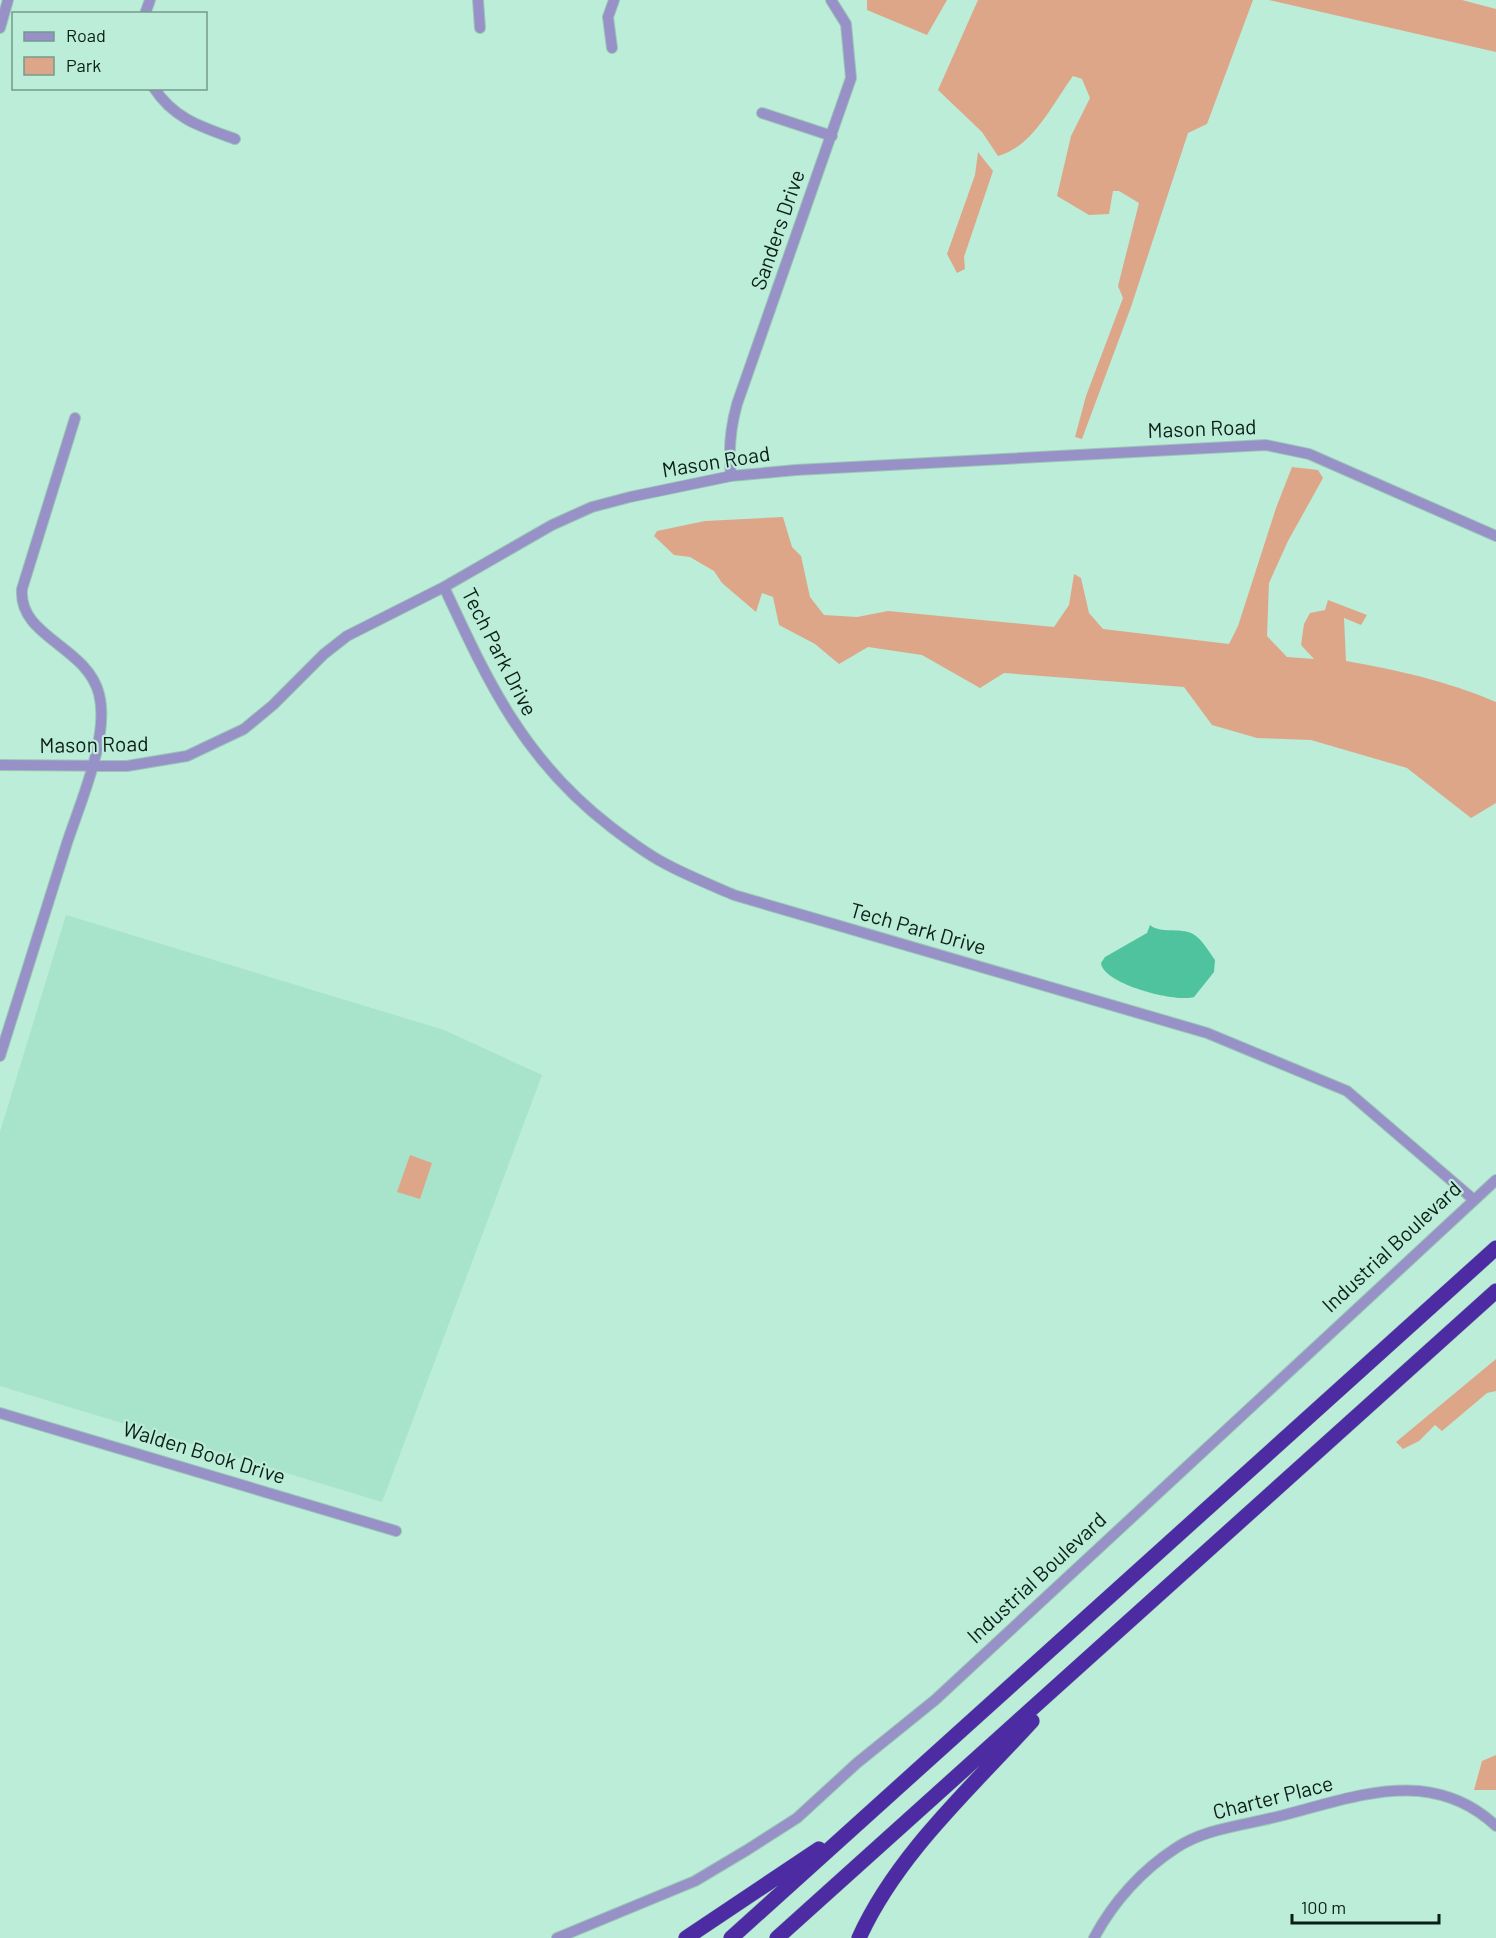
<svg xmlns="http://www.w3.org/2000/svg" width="1496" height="1938" font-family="Barlow,sans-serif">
<rect width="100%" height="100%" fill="#bbedd9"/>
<path fill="#a8e3cc" d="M66,915L444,1030L542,1075L382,1502L0,1386V1132Z"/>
<path fill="#dea689" d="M867,0H947L927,35L867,10Z
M978,0H1253L1207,124L1188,133L1131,307L1082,439L1075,437L1086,396L1123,298L1118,286L1139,203L1119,191H1113L1109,214L1089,215L1057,196L1071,136L1090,98L1082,79L1073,76C1053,103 1033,147 998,156L982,132L938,90Z
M1269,0H1462L1496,9V52Z
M978,152L993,171L964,257L965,269L957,273L947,254L975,175Z
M1292,467L1318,470L1323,478L1288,541L1269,583L1267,636L1287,657L1314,659L1301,645L1304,624L1310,613L1325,610L1328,600L1367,615L1361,625L1344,618L1346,661C1398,670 1447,681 1496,702V803L1471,818L1407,768L1311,740L1257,738L1212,725L1184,687L1004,673L980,688L922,655L868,647L839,664L815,644L779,625L773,597L762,593L756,612L722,583L714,571L690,557L674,555L654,536L657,531L705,521L783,517L792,547L801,556L810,597L824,615L857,617L888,611L1054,627L1069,605L1074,574L1081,578L1089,613L1103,629L1229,644L1238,626L1276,508Z
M410,1155L432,1163L420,1199L397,1192Z
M1496,1359V1391L1487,1393L1442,1431L1435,1425L1419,1441L1403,1449L1396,1442Z
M1496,1755V1790H1474L1482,1761Z"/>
<path fill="#4ec39e" d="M1150,925C1160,934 1180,927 1193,934C1202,939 1209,952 1215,960L1214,972L1194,997C1176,1003 1103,984 1101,963L1105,957L1147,933Z"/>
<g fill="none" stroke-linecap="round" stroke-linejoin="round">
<g stroke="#9bc8b6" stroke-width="12">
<path id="minor" d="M478,0L480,28
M145,14L150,0
M0,28L8,0
M612,48L608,17L614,0
M154,88C174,119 202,127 235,139
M762,113L832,136
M731,476C728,450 730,429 737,404L851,78L846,24L831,0
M444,587C489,684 524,760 611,827C628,840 645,853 664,863C686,875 711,885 734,895L1207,1033L1347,1091L1473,1199
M0,765L127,766L187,756L244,729L273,705L324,654L347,636L444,587L552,525L592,507L630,497L731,476L796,470L1266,445L1309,454L1496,536
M0,1056C22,985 45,914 67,843C80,803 110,736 99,694C87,646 18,637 22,589L75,418
M0,1413L396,1531
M557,1938L695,1881L747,1850L797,1818L857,1763L935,1700L1496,1180
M1094,1938C1113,1902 1142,1870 1176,1848C1206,1828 1246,1825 1280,1816C1324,1805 1373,1787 1419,1791C1448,1794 1475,1806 1496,1826"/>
</g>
<g stroke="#9bc8b6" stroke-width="16">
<path id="highway" d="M686,1938L819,1849
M731,1938L1496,1248
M777,1938L1496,1291
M859,1938C897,1854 971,1788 1032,1721"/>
</g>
<use href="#minor" stroke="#9791c8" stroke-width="10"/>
<use href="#highway" stroke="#4d2ca3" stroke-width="15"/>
</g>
<g text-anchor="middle" stroke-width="4.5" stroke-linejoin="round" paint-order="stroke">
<g font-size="21" fill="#0b1e18" stroke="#bbedd9">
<text transform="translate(778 230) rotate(-71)" y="7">Sanders Drive</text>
<text transform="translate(1202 429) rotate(-2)" y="7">Mason Road</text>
<text transform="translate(716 462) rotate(-9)" y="7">Mason Road</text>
<text transform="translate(499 652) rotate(63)" y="7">Tech Park Drive</text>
<text transform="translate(94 745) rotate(-1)" y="7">Mason Road</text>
<text transform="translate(918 929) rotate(16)" y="7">Tech Park Drive</text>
<text transform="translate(1392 1247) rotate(-43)" y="7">Industrial Boulevard</text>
<text transform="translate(204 1453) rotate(17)" y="7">Walden Book Drive</text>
<text transform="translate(1037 1578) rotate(-43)" y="7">Industrial Boulevard</text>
<text transform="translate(1273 1798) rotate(-14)" y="7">Charter Place</text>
</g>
</g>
<rect x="12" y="12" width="195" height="78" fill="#bbedd9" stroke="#759a8c" stroke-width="1.5"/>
<rect x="24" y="32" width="30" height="9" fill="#9791c8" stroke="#759a8c" stroke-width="1.5"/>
<text x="66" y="42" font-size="18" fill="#0b1e18">Road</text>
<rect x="24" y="57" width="30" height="18" fill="#dea689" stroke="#759a8c" stroke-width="1.5"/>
<text x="66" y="72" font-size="18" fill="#0b1e18">Park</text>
<path d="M1292 1914v9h147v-9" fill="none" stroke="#0b1e18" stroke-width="3"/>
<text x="1301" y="1914" font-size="18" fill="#0b1e18" stroke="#bbedd9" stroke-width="4.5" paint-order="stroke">100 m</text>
</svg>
